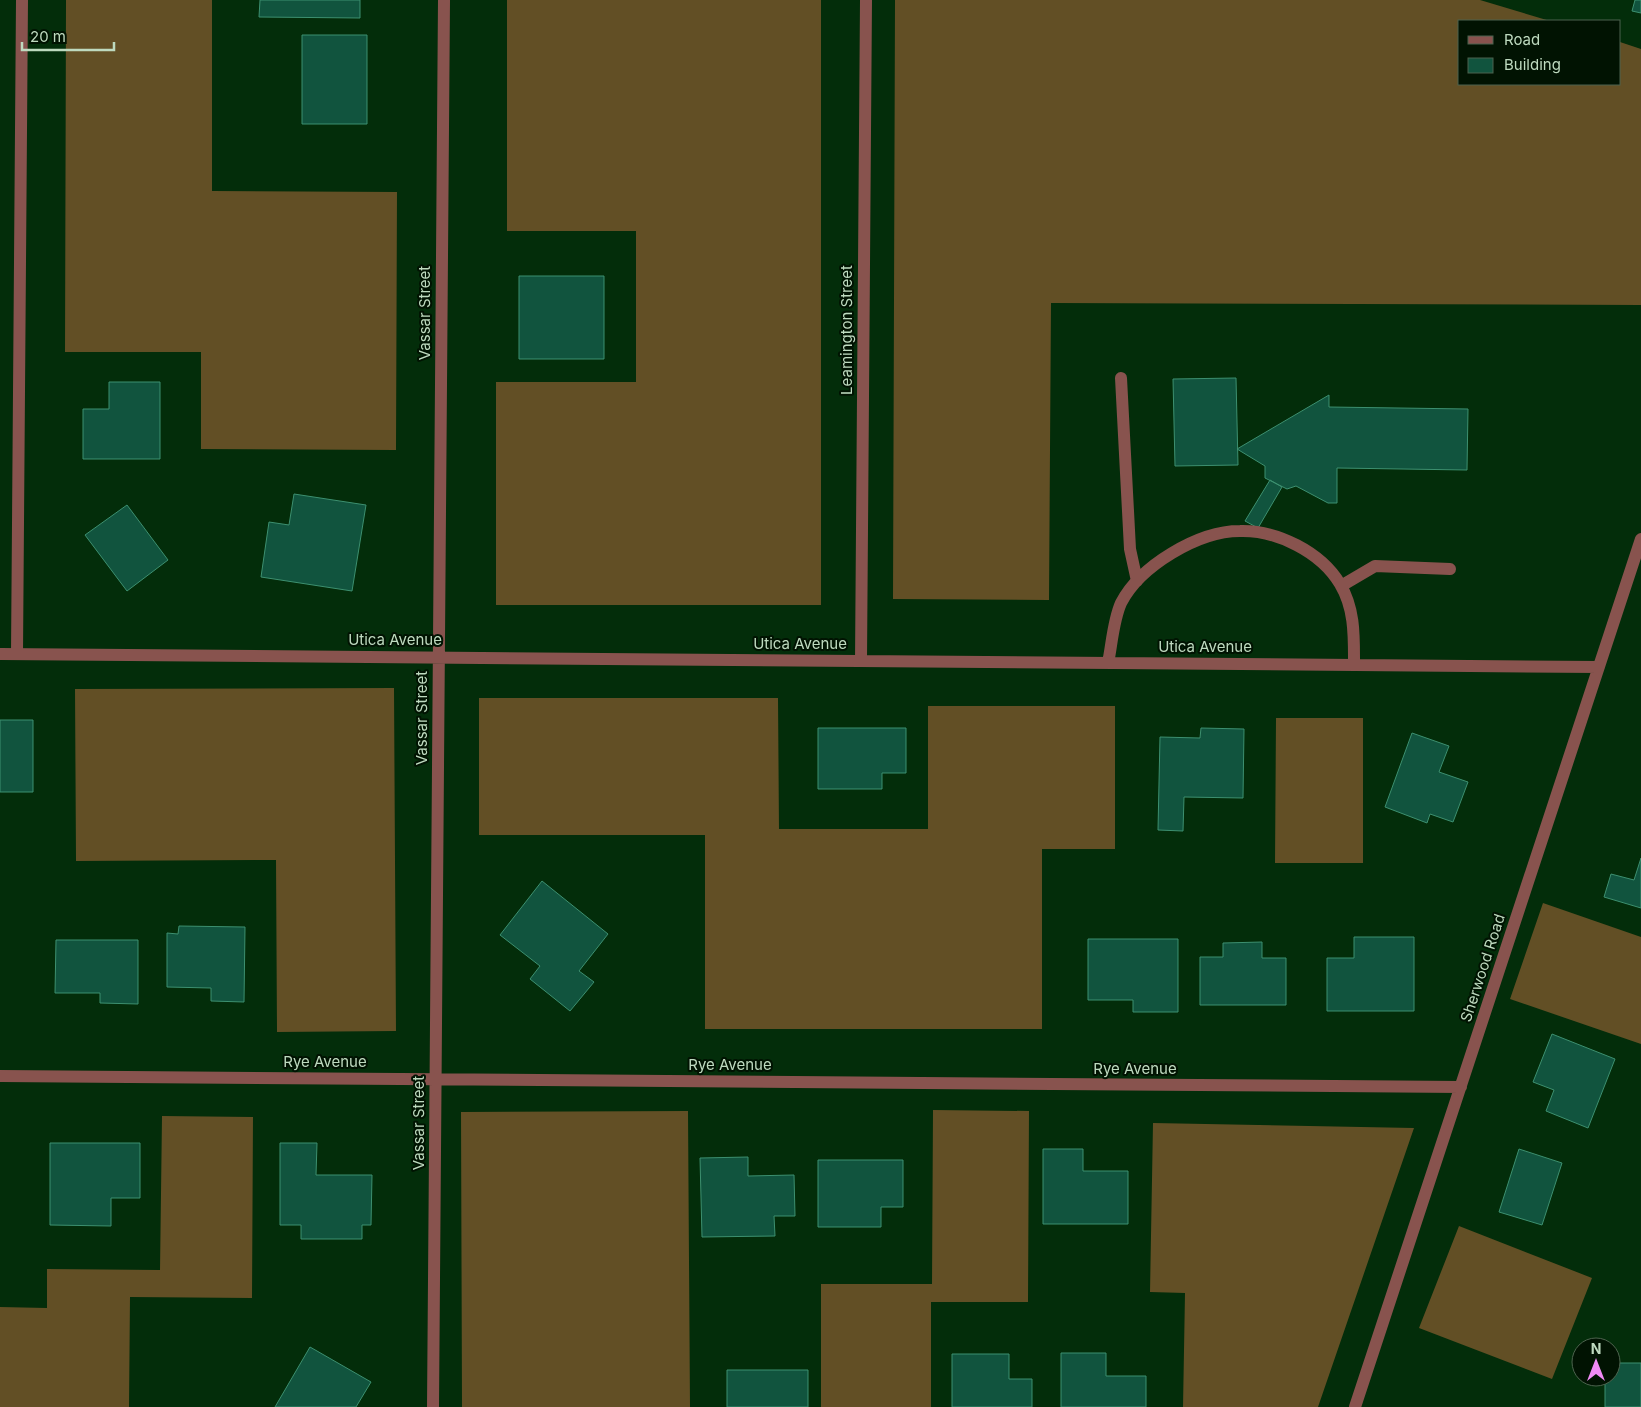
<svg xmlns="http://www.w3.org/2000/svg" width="1641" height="1407" font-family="Inter,sans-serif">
<rect width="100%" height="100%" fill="#032d0a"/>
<path fill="#624f25" d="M66,0H212V191L397,192L396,450L201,449V352H65Z
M507,0H821V605H496V382H636V231H507Z
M895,0H1480L1550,21H1460V84H1620V42L1641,49V305L1051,303L1049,600L893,599Z
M394,688L396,1031L277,1032L276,860L76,861L75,689Z
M479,698H778L779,829H928V706H1115V849H1042V1029H705V835H479Z
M1276,718H1363V863H1275Z
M1543,903L1641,937V1044L1510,999Z
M933,1110L1029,1111L1028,1302H931V1407H821V1284H932Z
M688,1111L690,1407H462L461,1112Z
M162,1116L253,1117L252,1298L130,1297L129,1407H0V1307L47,1308V1269L160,1270Z
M1153,1123L1414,1128L1318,1407H1183L1185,1293L1150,1292Z
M1459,1226L1592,1278L1552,1379L1419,1328Z"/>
<path fill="#11543e" stroke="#3d9070" d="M260,0H360V18L259,17Z
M1635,0H1641V13L1632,11Z
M302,35H367V124H302Z
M519,276H604V359H519Z
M1236,378L1238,465L1175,466L1173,379Z
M109,382H160V459H83V409H109Z
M1329,395V407L1468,409L1467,470L1337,468V503H1328L1296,486L1287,489L1265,478V466L1237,449Z
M1270,480L1282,487L1258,528L1245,521Z
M294,494L366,505L352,591L261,577L269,522L289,525Z
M127,505L168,560L127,591L85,535Z
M0,720H33V792H0Z
M818,728H906V773H882V789H818Z
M1201,728L1244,729L1243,798L1184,797L1183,831L1158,830L1160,737L1200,738Z
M1412,733L1449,746L1439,772L1468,782L1453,822L1430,814L1427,823L1385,807Z
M1641,858V908L1604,897L1611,874L1634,880Z
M542,881L608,934L579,971L594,982L570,1011L530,979L540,966L500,935Z
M179,926L245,927L244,1002L211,1001V988L167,987V933L178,934Z
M1354,937H1414V1011H1327V958H1354Z
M1088,939H1178V1012H1133V1000H1088Z
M56,940H138V1004L100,1003V993H55Z
M1262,942V958H1286V1005H1200V957H1223V943Z
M1552,1034L1615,1059L1588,1128L1546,1111L1554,1090L1533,1082Z
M50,1143H140V1198H111V1226L50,1225Z
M280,1143H317L316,1175H372L371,1225H362V1239H301V1225H280Z
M1043,1149H1083V1171H1128V1224H1043Z
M1519,1149L1562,1163L1542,1225L1499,1212Z
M748,1157V1176L794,1175L795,1216H774L775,1236L702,1237L700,1158Z
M818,1160H903V1207H881V1227H818Z
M310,1347L371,1382L356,1407H275Z
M1061,1353H1106V1376H1146V1407H1061Z
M952,1354H1009V1379H1032V1407H952Z
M1611,1363H1641V1407H1605V1377H1611Z
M727,1370H808V1407H727Z"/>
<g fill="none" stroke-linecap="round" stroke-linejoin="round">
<path stroke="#88534e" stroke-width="12" d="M1121,378L1130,549L1137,581
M1341,586L1375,566L1450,569
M0,654L1599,667
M17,654L22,0
M861,661L866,0
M1108,663C1112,644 1113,621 1121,603C1140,566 1198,531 1240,531C1277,530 1321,552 1340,584C1355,609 1354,636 1354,665
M0,1076L1461,1087
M433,1407L444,0
M1355,1407L1641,539"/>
</g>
<g text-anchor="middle" stroke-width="4" stroke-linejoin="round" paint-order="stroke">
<g font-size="15" fill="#bedabf" stroke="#011302">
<text transform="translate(425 313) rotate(-90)" y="5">Vassar Street</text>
<text transform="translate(847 330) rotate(-90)" y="5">Leamington Street</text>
<text x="395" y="645">Utica Avenue</text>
<text x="800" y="649">Utica Avenue</text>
<text x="1205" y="652">Utica Avenue</text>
<text transform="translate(422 718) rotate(-90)" y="5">Vassar Street</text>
<text transform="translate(1483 968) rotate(-72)" y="5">Sherwood Road</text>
<text x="325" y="1067">Rye Avenue</text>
<text x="730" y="1070">Rye Avenue</text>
<text x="1135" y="1074">Rye Avenue</text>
<text transform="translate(419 1123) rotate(-90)" y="5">Vassar Street</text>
</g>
</g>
<rect x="1458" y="20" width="162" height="65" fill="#011302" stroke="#4d634e"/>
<rect x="1468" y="36" width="25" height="8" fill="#88534e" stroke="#4d634e"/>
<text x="1504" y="45" font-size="15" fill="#bedabf">Road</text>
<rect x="1468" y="58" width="25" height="15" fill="#11543e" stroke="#4d634e"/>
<text x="1504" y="70" font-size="15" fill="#bedabf">Building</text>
<g transform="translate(1596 1362)"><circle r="24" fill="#011302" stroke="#4d634e"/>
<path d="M0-4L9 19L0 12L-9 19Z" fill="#f08bf5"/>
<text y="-8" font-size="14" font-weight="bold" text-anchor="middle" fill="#bedabf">N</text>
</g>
<path d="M22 42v8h92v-8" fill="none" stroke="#bedabf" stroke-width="2.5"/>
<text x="30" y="42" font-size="15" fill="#bedabf" stroke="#011302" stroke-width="4" paint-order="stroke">20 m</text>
</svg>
